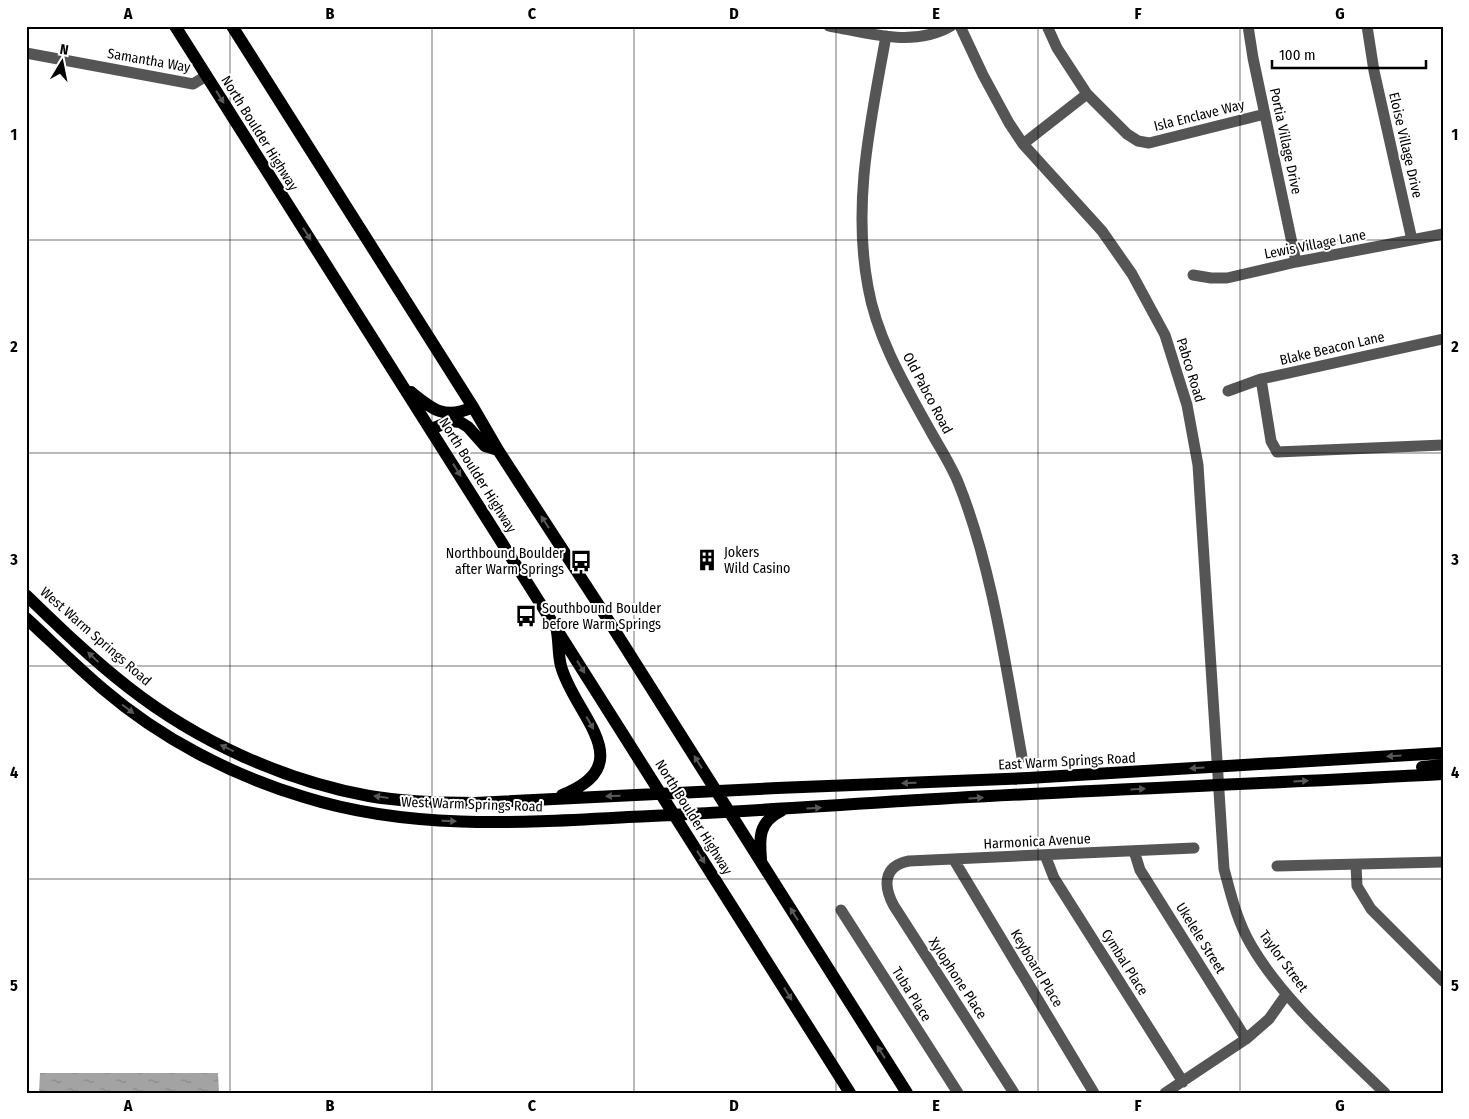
<svg xmlns="http://www.w3.org/2000/svg" width="1469" height="1119" font-family="'Fira Sans Condensed',sans-serif">
<defs>
<pattern id="water-ripples" width="26" height="14" patternUnits="userSpaceOnUse" patternTransform="scale(1.25)"><rect width="26" height="14" fill="#a3a3a3"/><path d="M2 4q2-2 4 0t4 0M15 11q2-2 4 0t4 0" fill="none" stroke="#8b8b8b"/></pattern>
</defs>
<rect width="100%" height="100%" fill="#fff"/>
<path fill="url(#water-ripples)" d="M40,1073H218L219,1093H39Z"/>
<g fill="none" stroke-linecap="round" stroke-linejoin="round">
<path stroke="#555" stroke-width="11" d="M829,26C869,33 913,48 951,26
M960,26L983,75L1009,123L1023,144L1102,231L1132,274L1165,335L1187,405L1198,465L1224,869C1231,895 1237,921 1251,945C1283,1000 1339,1048 1385,1093
M1047,26L1057,48L1087,94L1127,134L1138,141L1149,143L1265,114
M1248,26L1253,58L1296,262
M1367,26L1374,71L1412,240
M886,36C871,120 852,202 868,287C877,339 906,387 931,432C940,448 951,465 958,482C992,566 1006,668 1022,757
M26,53L193,84L206,76
M1023,144L1087,94
M1193,275L1211,278H1227L1296,262L1443,234
M1261,379L1271,441L1277,452L1443,445
M1228,391L1261,379L1443,339
M1134,851L1140,870L1246,1039
M1045,855L1054,878L1183,1082
M954,860L1094,1093
M1356,865L1357,886L1371,909L1443,981
M1277,866L1443,862
M841,910L958,1093
M1014,1093L894,906C883,886 883,866 909,861L1194,848
M1165,1093L1246,1039L1269,1019L1286,995"/>
<path stroke="#000" stroke-width="12" d="M175,26L850,1093
M232,26L473,407L498,450L598,604L907,1093
M411,392C433,410 445,420 473,407
M431,429L451,421L460,422L468,427L485,446L498,450
M26,595C59,627 92,659 128,687C197,741 282,780 369,796C404,802 439,803 475,803L777,788L1028,778L1443,753
M26,618C52,642 76,666 103,689C160,738 231,775 304,797C409,830 519,823 628,817C719,813 810,807 902,801C1082,790 1262,784 1443,774
M557,632C559,643 558,655 561,666C574,715 642,764 562,795
M1422,767L1443,765
M761,859C759,837 759,822 781,811"/>
</g>
<defs><path id="oneway-solid" d="M-6-.8H1V-3.2L6.5 0L1 3.2V.8H-6Z" transform="scale(1.25)"/></defs>
<g fill="#595959">
<use href="#oneway-solid" transform="translate(220 97) rotate(58)"/>
<use href="#oneway-solid" transform="translate(307 234) rotate(58)"/>
<use href="#oneway-solid" transform="translate(457 470) rotate(58)"/>
<use href="#oneway-solid" transform="translate(545 522) rotate(-123)"/>
<use href="#oneway-solid" transform="translate(93 657) rotate(-137)"/>
<use href="#oneway-solid" transform="translate(581 667) rotate(58)"/>
<use href="#oneway-solid" transform="translate(128 709) rotate(37)"/>
<use href="#oneway-solid" transform="translate(590 723) rotate(61)"/>
<use href="#oneway-solid" transform="translate(227 748) rotate(-154)"/>
<use href="#oneway-solid" transform="translate(1394 756) rotate(177)"/>
<use href="#oneway-solid" transform="translate(698 762) rotate(-122)"/>
<use href="#oneway-solid" transform="translate(1197 768) rotate(176)"/>
<use href="#oneway-solid" transform="translate(1301 781) rotate(-3)"/>
<use href="#oneway-solid" transform="translate(909 783) rotate(178)"/>
<use href="#oneway-solid" transform="translate(1138 789) rotate(-3)"/>
<use href="#oneway-solid" transform="translate(613 796) rotate(178)"/>
<use href="#oneway-solid" transform="translate(381 797) rotate(-172)"/>
<use href="#oneway-solid" transform="translate(976 798) rotate(-3)"/>
<use href="#oneway-solid" transform="translate(814 808) rotate(-4)"/>
<use href="#oneway-solid" transform="translate(449 821) rotate(2)"/>
<use href="#oneway-solid" transform="translate(701 857) rotate(58)"/>
<use href="#oneway-solid" transform="translate(794 914) rotate(-122)"/>
<use href="#oneway-solid" transform="translate(788 994) rotate(58)"/>
<use href="#oneway-solid" transform="translate(881 1052) rotate(-122)"/>
</g>
<path fill="none" stroke="#000" stroke-width="1" stroke-opacity="0.55" d="M230,26V1093M432,26V1093M634,26V1093M836,26V1093M1038,26V1093M1240,26V1093M26,240H1443M26,453H1443M26,666H1443M26,879H1443"/>
<defs>
<g id="building-bare" transform="scale(1.725)"><path d="M-4-6H4V6H1V3H-1V6H-4ZM-2.5-4.3h1.7v1.8h-1.7ZM.8-4.3h1.7v1.8H.8ZM-2.5-1h1.7V.8h-1.7ZM.8-1h1.7V.8H.8Z" fill="#000" stroke="#fff" stroke-width="2.5" paint-order="stroke"/></g>
<g id="bus-bare" transform="scale(1.725)"><path d="M-5-6H5V4H4V6H2V4H-2V6H-4V4H-5ZM-3.5-4V0h7V-4ZM-3.5 1.2v1.5H-2V1.2ZM2 1.2v1.5H3.5V1.2Z" fill="#000" stroke="#fff" stroke-width="2.5" paint-order="stroke"/></g>
</defs>
<g fill-rule="evenodd">
<use href="#building-bare" x="707" y="560"/>
<use href="#bus-bare" x="581" y="561"/>
<use href="#bus-bare" x="526" y="616"/>
</g>
<g text-anchor="middle" stroke-width="4" stroke-linejoin="round" paint-order="stroke">
<g font-size="14" fill="#000" stroke="#fff">
<text transform="translate(149 60) rotate(10)" y="5">Samantha Way</text>
<text transform="translate(1199 115) rotate(-14)" y="5">Isla Enclave Way</text>
<text transform="translate(260 133) rotate(58)" y="5">North Boulder Highway</text>
<text transform="translate(1286 141) rotate(78)" y="5">Portia Village Drive</text>
<text transform="translate(1406 145) rotate(77)" y="5">Eloise Village Drive</text>
<text transform="translate(1315 244) rotate(-11)" y="5">Lewis Village Lane</text>
<text transform="translate(1332 348) rotate(-13)" y="5">Blake Beacon Lane</text>
<text transform="translate(1191 370) rotate(73)" y="5">Pabco Road</text>
<text transform="translate(928 393) rotate(62)" y="5">Old Pabco Road</text>
<text transform="translate(478 475) rotate(58)" y="5">North Boulder Highway</text>
<text transform="translate(96 636) rotate(41)" y="5">West Warm Springs Road</text>
<text transform="translate(1067 761) rotate(-3)" y="5">East Warm Springs Road</text>
<text transform="translate(472 804) rotate(2)" y="5">West Warm Springs Road</text>
<text transform="translate(694 817) rotate(58)" y="5">North Boulder Highway</text>
<text transform="translate(1037 841) rotate(-3)" y="5">Harmonica Avenue</text>
<text transform="translate(1201 938) rotate(58)" y="5">Ukelele Street</text>
<text transform="translate(1284 961) rotate(54)" y="5">Taylor Street</text>
<text transform="translate(1125 962) rotate(58)" y="5">Cymbal Place</text>
<text transform="translate(1037 968) rotate(59)" y="5">Keyboard Place</text>
<text transform="translate(958 978) rotate(57)" y="5">Xylophone Place</text>
<text transform="translate(912 994) rotate(58)" y="5">Tuba Place</text>
</g>
<g font-size="14" fill="#000" stroke="#fff" text-anchor="start">
<text x="724" y="557">Jokers<tspan x="724" dy="16">Wild Casino</tspan></text>
<text x="564" y="558" text-anchor="end">Northbound Boulder<tspan x="564" dy="16">after Warm Springs</tspan></text>
<text x="542" y="613">Southbound Boulder<tspan x="542" dy="16">before Warm Springs</tspan></text>
</g>
</g>
<rect width="1469" height="1119" fill="none" stroke="#ffffff" stroke-width="55"/>
<g transform="translate(62 62) rotate(10)" stroke="#ffffff" stroke-width="4" paint-order="stroke">
<path d="M0-4L9 19L0 12L-9 19Z" fill="#000000"/>
<text y="-8" font-size="14" font-weight="bold" text-anchor="middle" fill="#000000">N</text>
</g>
<path d="M1272 60v8h154v-8" fill="none" stroke="#000000" stroke-width="2.5"/>
<text x="1279" y="60" font-size="15" fill="#000000" stroke="#ffffff" stroke-width="4" paint-order="stroke">100 m</text>
<rect x="28" y="28" width="1414" height="1064" fill="none" stroke="#000" stroke-width="2"/>
<g font-size="16" text-anchor="middle" font-weight="bold" fill="#000">
<text x="128" y="19">A</text>
<text x="330" y="19">B</text>
<text x="532" y="19">C</text>
<text x="734" y="19">D</text>
<text x="936" y="19">E</text>
<text x="1138" y="19">F</text>
<text x="1340" y="19">G</text>
<text x="14" y="140">1</text>
<text x="1455" y="140">1</text>
<text x="14" y="352">2</text>
<text x="1455" y="352">2</text>
<text x="14" y="565">3</text>
<text x="1455" y="565">3</text>
<text x="14" y="778">4</text>
<text x="1455" y="778">4</text>
<text x="14" y="991">5</text>
<text x="1455" y="991">5</text>
<text x="128" y="1111">A</text>
<text x="330" y="1111">B</text>
<text x="532" y="1111">C</text>
<text x="734" y="1111">D</text>
<text x="936" y="1111">E</text>
<text x="1138" y="1111">F</text>
<text x="1340" y="1111">G</text>
</g>
</svg>
